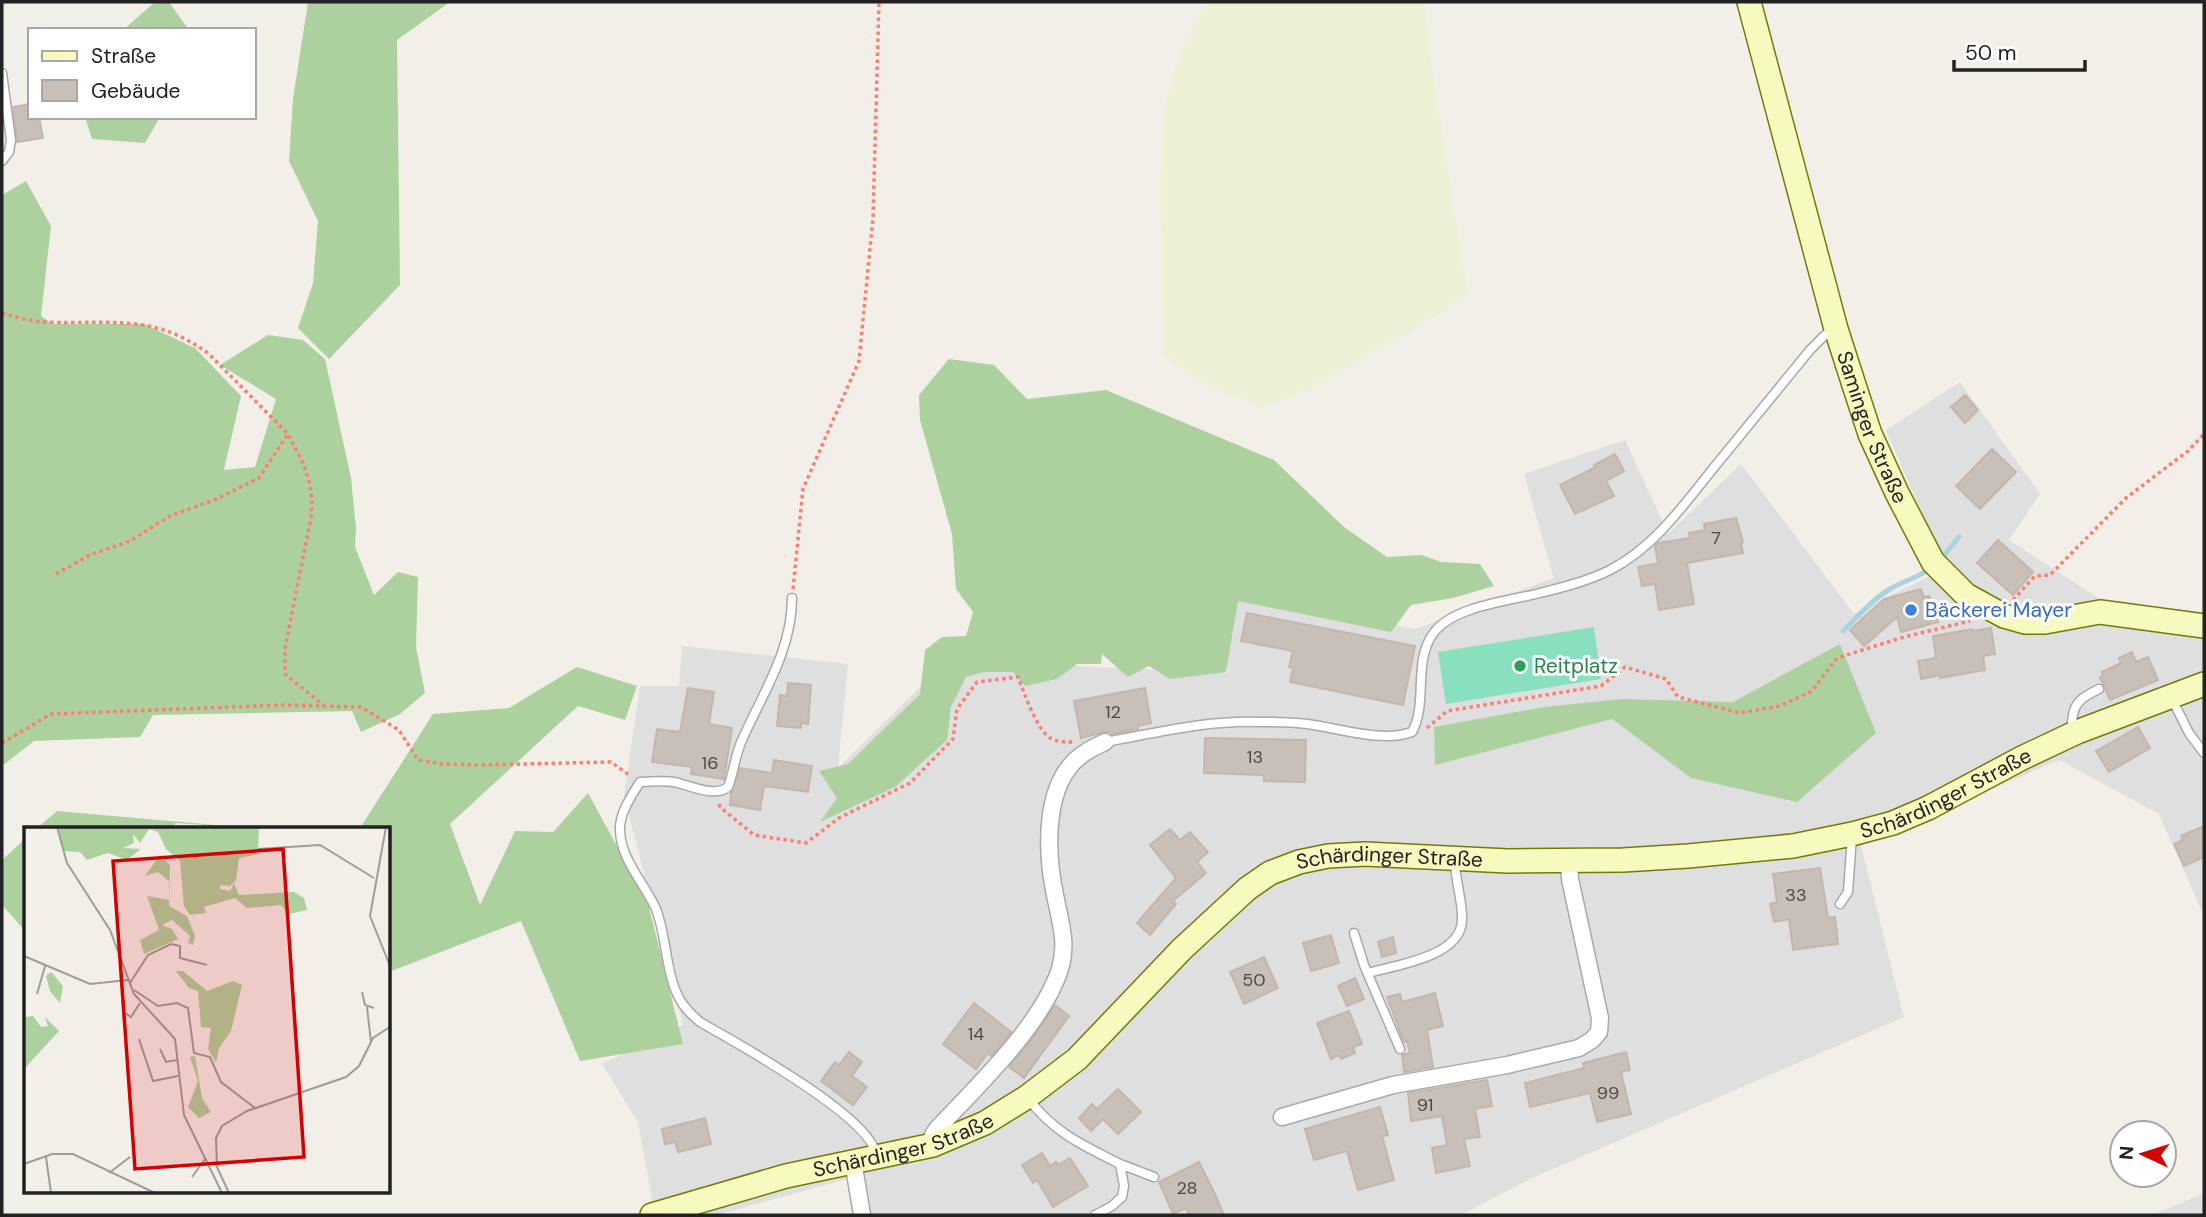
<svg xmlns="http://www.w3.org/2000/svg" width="2206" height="1217" font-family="'DM Sans',sans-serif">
<rect width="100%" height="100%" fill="#f2efe9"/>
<path fill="#e0dfdf" d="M1960,382L2040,494L2009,540L2103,601L2204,612V916L2159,814L2059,760L1861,846L1904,1017L1530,1179L1461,1215H854L847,1179L717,1215H655L638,1122L602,1064L683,1025L624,796L640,686H679L682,646L848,664L838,768L948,660L1227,673L1233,595L1415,629L1554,578L1524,474L1625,440L1668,534L1741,464L1854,614L1945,568L1886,430Z
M2204,1193V1215H2153Z"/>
<path fill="#eef0d5" d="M1208,2H1425L1430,52L1468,293L1433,318L1311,388L1266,407L1229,396L1184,372L1163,354L1160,183L1163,111L1179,53Z"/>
<path fill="#add19e" d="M155,2H169L189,30H123Z
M308,2H450L397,40L400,285L329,359L298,328L313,283L318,221L289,161L293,99Z
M85,117H160L145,143L92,139Z
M26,181L51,226L41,316L53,324H144L195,348L241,396L224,470L255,467L276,399L220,365L268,335L303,340L325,359L351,478L356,528L355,547L374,595L398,572L418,577L416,647L425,693L400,714L361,732L352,711L153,715L140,737L34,741L2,766V195Z
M949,359L994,365L1027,399L1106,390L1274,460L1344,527L1387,557L1421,555L1442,562L1480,564L1494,586L1453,598L1411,605L1391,632L1238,601L1226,672L1170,679L1149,666L1128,677L1102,654L1101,664H1077L1057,679L1025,686L1013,672H984L966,677L951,707L947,740L895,787L820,822L837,798L819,771L848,764L920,694L925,650L942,637L966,636L973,612L956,589L952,534L920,420L919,395Z
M1840,644L1876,733L1797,802L1691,778L1612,719L1435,765L1434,727L1544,707L1622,699L1733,702Z
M577,667L637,686L625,720L578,706L450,824L480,905L515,831L553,832L588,793L648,903L683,1044L580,1061L521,921L389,972L388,828H360L433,714L509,708Z
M57,811L249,828L176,823L172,828H37Z
M26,838V932L2,905V860Z"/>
<path fill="#88e0be" d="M1594,627L1601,679L1446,704L1438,652Z"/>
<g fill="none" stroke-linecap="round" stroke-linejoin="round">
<path stroke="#aad3df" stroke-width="5" d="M1941,559L1959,537
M1843,631C1858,616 1872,600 1890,589C1903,581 1918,578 1931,568"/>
</g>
<path fill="#c7bfb8" stroke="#c4b6ab" stroke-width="2" d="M30,104V117H39L43,138L17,142L13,107Z
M1965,395L1978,410L1965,423L1951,407Z
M1992,449L2016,472L1980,509L1956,486Z
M1615,454L1624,471L1606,481L1614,496L1575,514L1560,485L1596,467L1594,465Z
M1736,518L1743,542L1741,543L1743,553L1687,563L1694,604L1659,610L1655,584L1642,586L1638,567L1658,563L1655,546L1658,543L1690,538L1689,533L1705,530L1704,524Z
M1998,540L2033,572L2013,595L1977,563Z
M1921,589L1924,597L1929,596L1938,622L1901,632L1897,617L1864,646L1850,630L1884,599Z
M1247,613L1415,646L1403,705L1290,682L1293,668L1289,667L1293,651L1241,641Z
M1991,628L1995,654L1983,656L1985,670L1940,678V675L1921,679L1918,661L1936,658L1933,636L1972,629L1973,631Z
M2132,652L2136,662L2148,657L2158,680L2110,700L2100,677L2103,676L2102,672L2121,663L2119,658Z
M788,683L811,685L808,724L801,723V728L777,726L780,695L787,696Z
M688,688L714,692L709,724L732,728L724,779L691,774L692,767L652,762L657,729L680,732Z
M1145,688L1151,723L1138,726V729L1112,734L1111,732H1105L1081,738L1074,701Z
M2138,727L2150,748L2109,772L2096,751Z
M1205,738L1306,740L1305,782L1264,781V775L1204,773Z
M774,760L812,766L808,792L764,786L760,810L730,805L731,793L740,768L772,773Z
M2204,826V857L2184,866L2174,844L2183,840L2181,836Z
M1170,829L1180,840L1190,832L1208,852L1197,862L1206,873L1173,901L1176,904L1150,935L1137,923L1176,878L1150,845Z
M1820,868L1828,918L1835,917L1838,944L1793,950L1789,919L1774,922L1770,904L1777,902L1773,874Z
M1331,935L1339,963L1311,971L1303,943Z
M1393,937L1396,953L1382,957L1378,942Z
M1264,957L1278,988L1244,1004L1230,972Z
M1355,978L1364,999L1347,1006L1338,986Z
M1435,993L1443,1026L1427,1030L1433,1067L1404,1072L1402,1055L1410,1053L1407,1041L1404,1042L1387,997L1400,994L1402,1002Z
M974,1003L1011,1032L991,1056L988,1053L976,1069L943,1044Z
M1055,1005L1069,1016L1024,1078L1009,1067L1032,1039Z
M1349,1011L1362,1044L1353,1047L1355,1053L1341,1059L1339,1055L1331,1059L1317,1023Z
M849,1052L862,1062L852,1076L867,1087L853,1105L821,1081L835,1062L839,1065Z
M1626,1052L1630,1070L1621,1072L1631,1114L1597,1122L1590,1093L1530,1107L1525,1083L1584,1068L1583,1063Z
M1487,1080L1492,1106L1475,1109L1480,1137L1464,1139L1470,1166L1436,1173L1432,1148L1447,1145L1442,1116L1411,1121L1408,1093Z
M1118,1089L1141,1112L1118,1134L1103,1119L1091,1131L1079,1118L1092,1104L1097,1109Z
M1380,1107L1388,1135L1382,1136L1394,1180L1358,1190L1347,1151L1314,1160L1305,1129Z
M705,1118L711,1144L678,1152L675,1142L665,1144L662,1129Z
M1042,1153L1050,1166L1056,1162L1058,1165L1070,1158L1088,1186L1053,1207L1037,1180L1033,1183L1022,1165Z
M1199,1162L1215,1194L1224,1215H1189L1186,1208L1173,1214L1159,1182Z"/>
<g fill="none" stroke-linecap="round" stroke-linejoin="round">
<g stroke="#a9a9a9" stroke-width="11">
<path id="lane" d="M2,73L11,140L9,152L2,161
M792,598C792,650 763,693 742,740C735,755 734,772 728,787C714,798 689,785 674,782C662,780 651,782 640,782C631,797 619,813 620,831C621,860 645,884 656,909C667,937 665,971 679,998C684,1008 692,1015 700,1022C737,1043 869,1116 876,1154
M2172,699L2189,733L2204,753
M2072,732C2071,706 2077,699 2099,689
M1105,742C1156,733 1207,720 1259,722C1275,722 1291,722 1307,724C1339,728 1382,743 1412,732C1429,701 1411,659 1436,630C1457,606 1509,601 1540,593C1564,587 1588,581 1610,570C1655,547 1685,503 1716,465C1747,427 1779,388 1810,350L1825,335L1834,330
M1840,904L1848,892L1852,836
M1354,933L1364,965L1400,1049
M1368,973C1396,965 1460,957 1462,921C1463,901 1455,881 1455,861
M1027,1097C1053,1132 1082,1145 1120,1164L1124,1186L1122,1197L1112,1206L1095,1215
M1120,1164L1154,1177"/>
</g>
<g stroke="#a9a9a9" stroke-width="19">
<path id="street" d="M1282,1117L1393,1085L1507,1065L1579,1048L1592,1040L1599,1032L1600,1018L1570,879L1569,861
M933,1145V1135L937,1129C977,1086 1042,1025 1060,969C1068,943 1060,921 1055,895C1046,852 1042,779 1086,752C1092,748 1099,745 1105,742
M853,1161L862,1215"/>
</g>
<g stroke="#707d05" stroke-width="26">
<g id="secondary">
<path id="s1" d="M1749,2L1836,329L1854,385L1870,434L1897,493L1933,562L1966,595L2004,616L2025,622H2045L2100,612L2204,626"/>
<path id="s2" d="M652,1215L786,1176L933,1145L985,1123L1027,1097L1077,1059L1182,949L1247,889L1270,873L1299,862L1328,856L1365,854L1508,861L1623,860L1688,856L1793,846L1852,834L1893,823L1928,808L2022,758L2077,732L2204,684"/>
</g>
</g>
<path stroke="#fa8072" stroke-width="3.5" stroke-dasharray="3.5 3.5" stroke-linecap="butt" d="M2,313C16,317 30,321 44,322C108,325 153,312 209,354L288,434L303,463L309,481L312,500L311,518L285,648V674L323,705
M56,574L90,555L130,541L170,516L214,500L259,478L288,434
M793,589L803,489L859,361L873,218L879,2
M2013,600L2035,576L2050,575L2126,498L2188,451L2204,434
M1427,728L1447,711L1601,686L1625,667L1666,679L1678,697L1740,713L1780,706L1812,691L1837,658L1904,637L1970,621
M2,743L51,714L283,705L361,707L399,730L418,760L443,764L479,765L611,762L629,775
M719,804L720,807L754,835L806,843L839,818L910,783L953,739L957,709L977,682L1018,677C1024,692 1037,732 1052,739C1059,742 1066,742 1074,742"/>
<use href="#lane" stroke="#fff" stroke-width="8"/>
<use href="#street" stroke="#fff" stroke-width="16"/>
<use href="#secondary" stroke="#f7fabf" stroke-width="23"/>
</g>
<circle fill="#3f7fe0" stroke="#fff" stroke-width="2.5" cx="1911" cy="610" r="7"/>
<circle fill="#2e9e5b" stroke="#fff" stroke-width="2.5" cx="1520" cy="666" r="7"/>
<g text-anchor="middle" stroke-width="6" stroke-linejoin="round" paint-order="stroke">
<g font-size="18" fill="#4b4948">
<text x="1716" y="544">7</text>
<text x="1113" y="718">12</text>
<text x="1255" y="763">13</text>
<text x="710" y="769">16</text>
<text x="1796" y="901">33</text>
<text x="1254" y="986">50</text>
<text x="976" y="1040">14</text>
<text x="1608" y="1099">99</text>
<text x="1425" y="1111">91</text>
<text x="1187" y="1194">28</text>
</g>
<g font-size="21" fill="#222" stroke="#fff">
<text dy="7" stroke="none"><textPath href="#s1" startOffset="443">Saminger Straße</textPath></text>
<text dy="7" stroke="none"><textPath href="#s2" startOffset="1416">Schärdinger Straße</textPath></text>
<text dy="7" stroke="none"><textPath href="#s2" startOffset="849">Schärdinger Straße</textPath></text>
<text dy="7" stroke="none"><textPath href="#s2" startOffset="261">Schärdinger Straße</textPath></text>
</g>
<g font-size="21" fill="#366cbe" stroke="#fff" text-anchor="start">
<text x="1925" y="617">Bäckerei Mayer</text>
</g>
<g font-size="21" fill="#27864d" stroke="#fff" text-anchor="start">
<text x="1534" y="673">Reitplatz</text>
</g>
</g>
<g transform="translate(24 827)">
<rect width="366" height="366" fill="#f2efe9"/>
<path d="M34,0H235L234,27L215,31L212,53L206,59L196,58V62L206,64L210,56L215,68L270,65L280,71L283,83L265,87L257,78L223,81L211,71L180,80L182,86L166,88L160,79L156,34L142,22L134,5L125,2L116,16L109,7L110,16L99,21L117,22L103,33L84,26L63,33L56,25L40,24ZM136,28L146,38L145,79L163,89L171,109L169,118L164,116L166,109L148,93L138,98L148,102L154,112L120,127L116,113L135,103L123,69L145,73V54L134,45L121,49ZM152,144H159L183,164L209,154L218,158L207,204L195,221L192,236L184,222L187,201L177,200L174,164L165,161ZM27,145L39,159L36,176L26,164L22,149ZM9,189L17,200L24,199L21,190L35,204L0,242V190ZM171,229L178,271L187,285L175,291L164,280L174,254L166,230Z" fill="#add19e"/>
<path fill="none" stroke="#9f9d99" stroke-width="2" d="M33,0L43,36L86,103L110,167L151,212L160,288L198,366M362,0L346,89L366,139M234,22L296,18L350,51M0,129L66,157L104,153M106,156L124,128L147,117L156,119V131L183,138M110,163L134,179L153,176L164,181L170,226L186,230L197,255L231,281M338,165L341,178L350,181M13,167L21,139M343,180L347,215M98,184L107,190L116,176M115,212L129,254L154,249M136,222L142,235L153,233M22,330L27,366M0,337L28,327H49L131,366M85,346L106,330M168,350L181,332M205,366L193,340L192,311L198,299L223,284L322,250L335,239L349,211L366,200"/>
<path fill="#d40000" fill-opacity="0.15" stroke="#d40000" stroke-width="3.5" d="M259,22L280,330L111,342L89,34Z"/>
<rect width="366" height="366" fill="none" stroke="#222" stroke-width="3.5"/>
</g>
<rect width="2206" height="1217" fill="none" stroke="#222222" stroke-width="7"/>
<rect x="28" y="28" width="228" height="91" fill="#ffffff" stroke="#a7a7a7" stroke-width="2"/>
<rect x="42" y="51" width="35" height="10" fill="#f7fabf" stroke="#a7a7a7" stroke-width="2"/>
<text x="91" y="63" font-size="21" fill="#222222">Straße</text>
<rect x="42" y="80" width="35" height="21" fill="#c7bfb8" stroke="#a7a7a7" stroke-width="2"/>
<text x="91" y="98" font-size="21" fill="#222222">Gebäude</text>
<g transform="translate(2143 1154) rotate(274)"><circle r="33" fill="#ffffff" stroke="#a7a7a7" stroke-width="2"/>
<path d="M0-5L12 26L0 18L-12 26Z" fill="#d40000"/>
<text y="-10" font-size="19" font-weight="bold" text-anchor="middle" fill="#222222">N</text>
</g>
<path d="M1954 60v10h131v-10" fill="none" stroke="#222222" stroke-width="3.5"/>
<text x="1965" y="60" font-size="21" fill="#222222" stroke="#ffffff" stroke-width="5" paint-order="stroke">50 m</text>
</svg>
